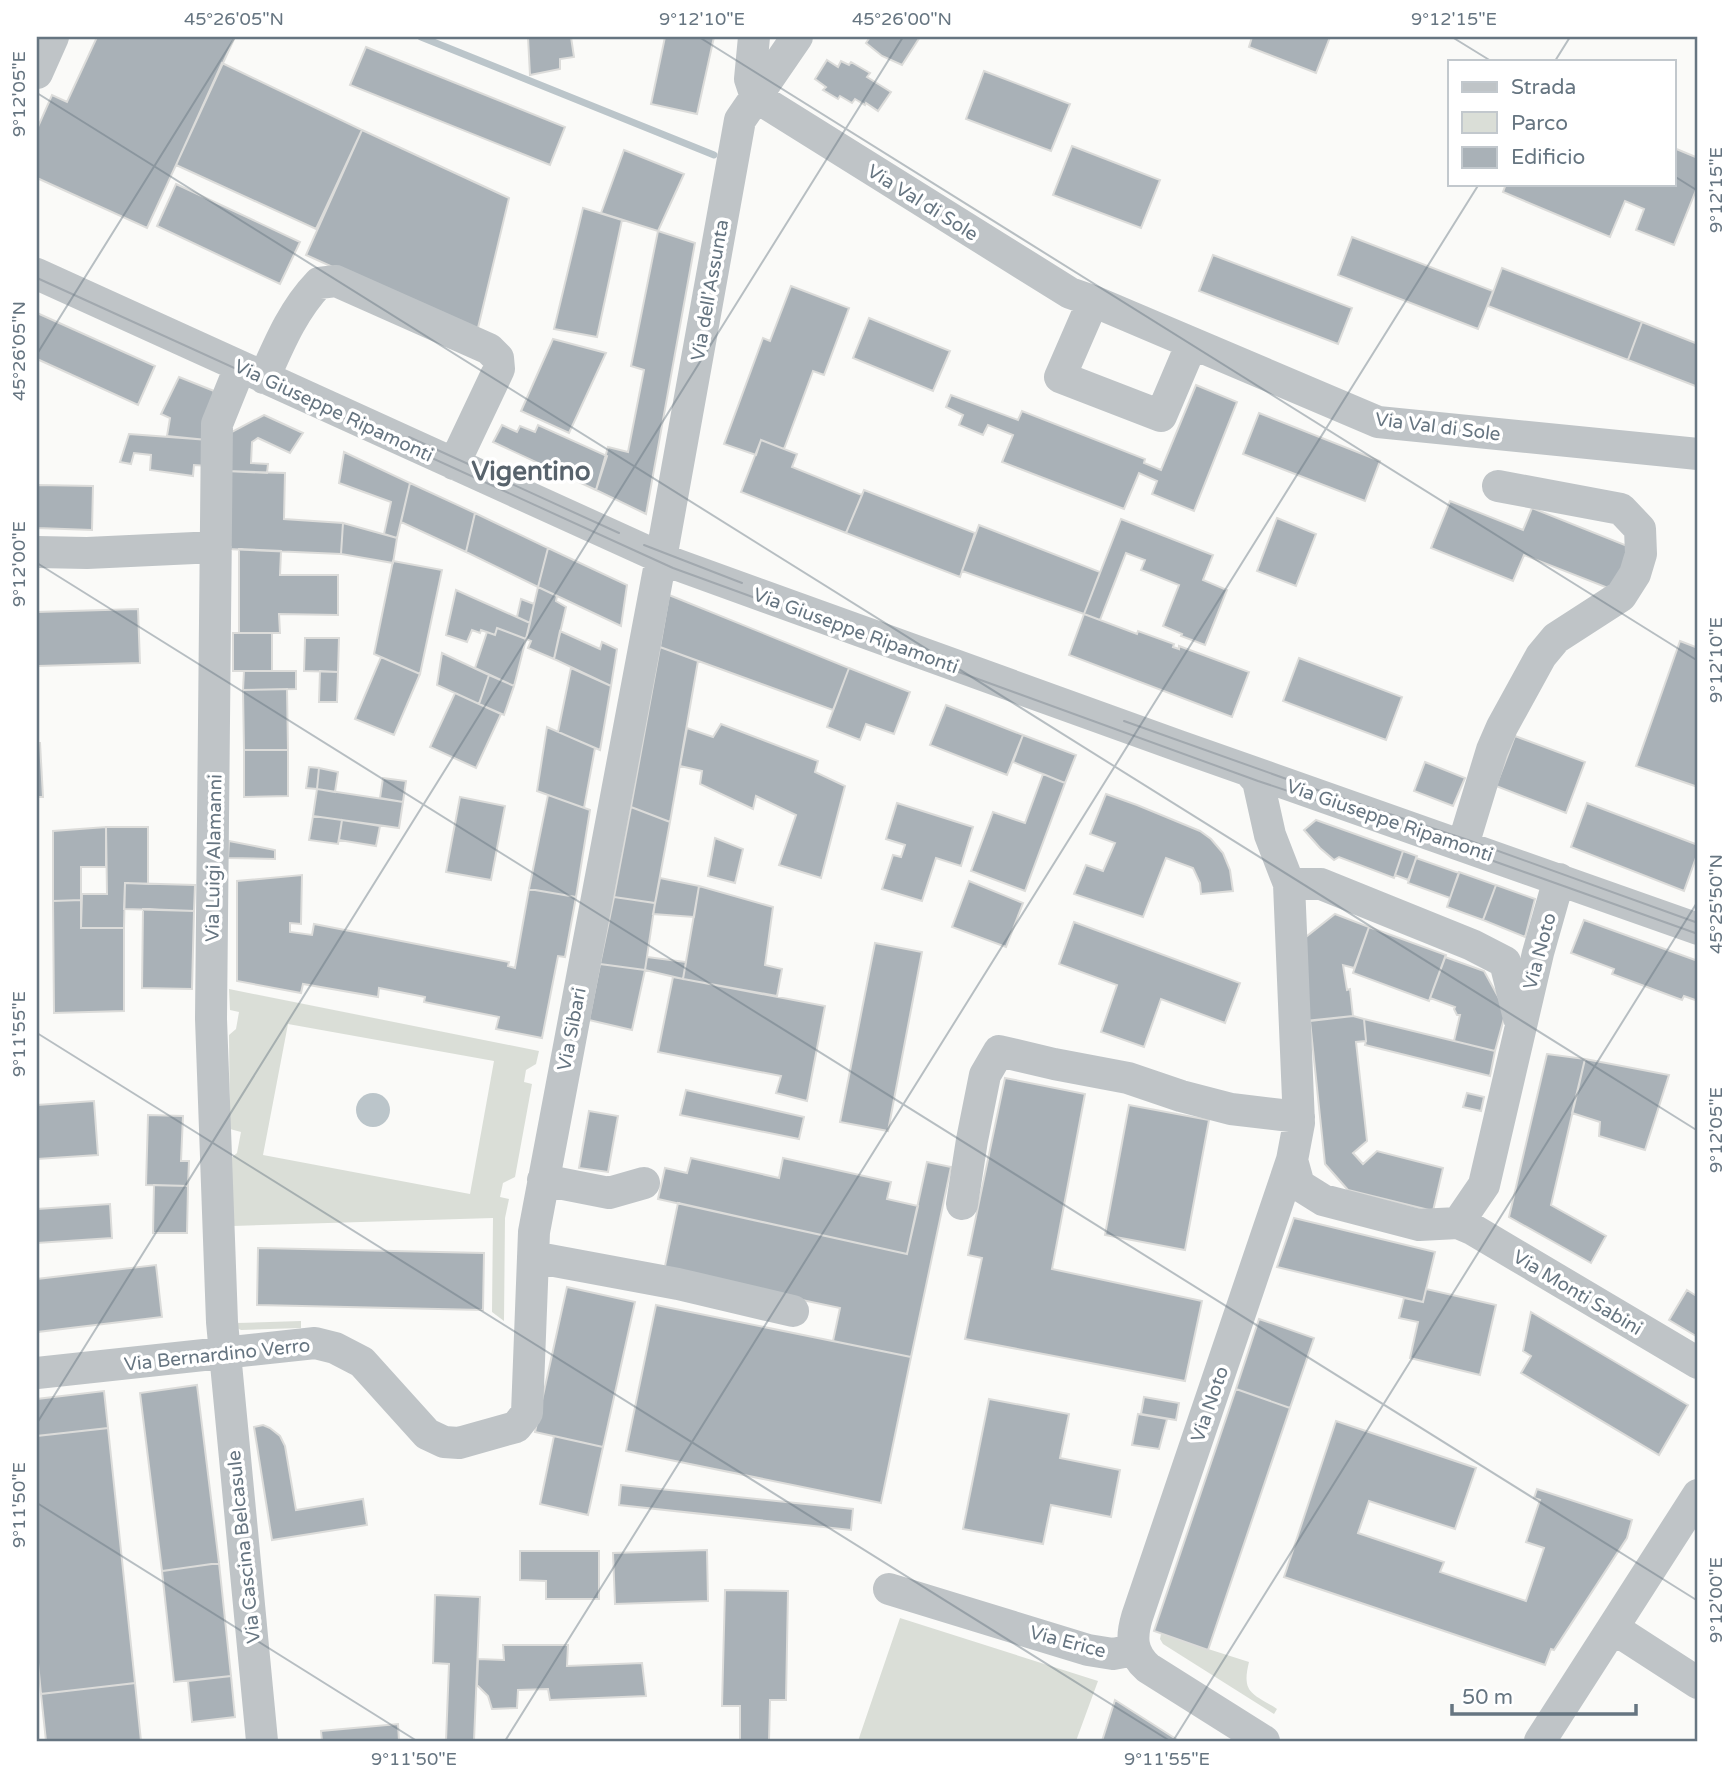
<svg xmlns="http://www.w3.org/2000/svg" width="1735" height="1778" font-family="'Varela Round',sans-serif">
<rect width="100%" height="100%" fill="#fafaf8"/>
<path fill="#daded7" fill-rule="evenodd" d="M229,989L539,1051L536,1064L526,1070L524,1082L532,1084L515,1177L503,1183L500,1197L509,1199L505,1218L504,1321L492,1312L493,1218L232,1226L230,1159L237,1153L241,1132L230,1129L229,1035L236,1029L239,1012L230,1010ZM288,1024L494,1061L470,1194L263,1155Z
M301,1321V1328L241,1330L237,1328V1323Z
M900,1618L1098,1681L1076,1741H858Z
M1161,1634L1249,1662C1241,1694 1253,1693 1277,1709L1274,1714L1163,1644L1160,1639Z"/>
<path fill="#bbc5ca" d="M356 1110a17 17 0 1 1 34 0a17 17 0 1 1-34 0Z"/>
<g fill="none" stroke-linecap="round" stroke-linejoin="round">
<path stroke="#bbc5ca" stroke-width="7" d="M421,37L714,155"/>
</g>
<path fill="#a9b1b7" stroke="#dcdcda" stroke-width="2" d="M97,37H235L147,228L37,178V129L52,95L67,102Z
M528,37H571L574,57L560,59V69L530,75Z
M665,37H714L697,114L651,104Z
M870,37H920L902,65L882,56L866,43Z
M1252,37H1330L1316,73L1249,47Z
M366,47L565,127L550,165L350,85Z
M827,60L838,67L841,61L849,65L851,62L870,73L867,77L891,92L878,111L866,103L865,105L855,99L852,103L840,96L838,99L823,90L826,87L815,79Z
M222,63L362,130L316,229L176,165Z
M984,71L1070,104L1051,151L966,119Z
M362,130L509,198L477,332L306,255Z
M1072,146L1160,180L1141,228L1053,195Z
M1674,148L1698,158V185L1674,245L1636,230L1644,209L1625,201L1610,237L1503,192L1506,184H1674Z
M624,150L684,174L658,231L601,213Z
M176,184L300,242L280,284L157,226Z
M583,208L622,220L597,337L554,329Z
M658,231L695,243L646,514L596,490L608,447L628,452L644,370L631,366Z
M1352,237L1493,291L1478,329L1338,275Z
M1213,255L1352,308L1338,344L1199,291Z
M1502,268L1642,322L1628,360L1488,306Z
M791,286L849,308L824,375L813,371L784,449L761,440L756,455L724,444L763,338L770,341Z
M37,313L155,366L138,405L37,359Z
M869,318L950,351L933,391L853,358Z
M1642,322L1698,344V387L1628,360Z
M553,339L606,353L569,433L521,411Z
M179,377L214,391L207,440L167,436L170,418L161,414Z
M1196,385L1237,402L1194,511L1152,494L1157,481L1139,473L1124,509L1002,462L1013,435L988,425L983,435L959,425L963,415L946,407L951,395L1018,420L1022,411L1145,459L1144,463L1161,470Z
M1259,413L1380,461L1365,501L1243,454Z
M264,415L303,433L290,453L258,438L252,442L251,463L268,464L267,473L227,471L226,435Z
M502,425L517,432L520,426L535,432L538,425L607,456L596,490L493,442Z
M129,434L209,440L208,466L194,465L193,476L150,470L151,455L134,453L131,464L120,462Z
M761,440L797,454L792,467L862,495L846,533L741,492Z
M344,452L410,483L397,538L384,534L391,502L339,483Z
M227,471L285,473L284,519L343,523L341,554L227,549Z
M410,483L475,513L466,552L401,522Z
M37,485L93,486L92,530L37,528Z
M864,490L975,533L960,577L846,533Z
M1450,501L1523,530L1532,508L1630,547L1613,590L1524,555L1513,581L1431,548Z
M475,513L548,548L538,587L466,552Z
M1277,518L1316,534L1296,586L1257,571Z
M1121,519L1213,555L1203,580L1227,590L1205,645L1181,636L1182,634L1163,626L1179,585L1141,570L1145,560L1126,553L1100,620L1084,614Z
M343,523L397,538L393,563L341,554Z
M979,525L1100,572L1084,614L962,571Z
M548,548L627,585L621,626L538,587Z
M239,549L281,551L280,575H338V615L279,614L280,633H239Z
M393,561L442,570L420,674L374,654Z
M538,587L557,596L556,601L566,607L554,659L528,648L531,641L526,639Z
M456,590L530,623L526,639L497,628L495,635L481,630L480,633L472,630L467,642L446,635Z
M669,595L849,668L833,710L660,647Z
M521,599L534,604L530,623L517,617Z
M138,609L140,663L38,666L37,612Z
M1084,614L1137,634L1138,631L1174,644L1173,647L1179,649V646L1249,672L1232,717L1069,655Z
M497,628L526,639L514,686L475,668L487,632L495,635Z
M560,631L600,649L602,642L617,649L611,686L554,659Z
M233,633H272V671H233Z
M305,638H339L338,672L304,671Z
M1680,641L1698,648V787L1636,766Z
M660,647L698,661L670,822L631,807Z
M442,653L489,675L479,704L437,685Z
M381,657L420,674L394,735L355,719Z
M1299,658L1402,697L1386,740L1283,701Z
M571,668L611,686L600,750L558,732Z
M849,668L910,692L894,734L866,724L860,740L827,727Z
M244,671H296V689L243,690Z
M320,671L338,672L337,702H319Z
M489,675L514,686L504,715L479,704Z
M287,689L288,750H244L243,690Z
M455,693L501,714L476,768L430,747Z
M946,705L1023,735L1007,775L930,745Z
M721,724L818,761L815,772L845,786L821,878L779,865L796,815L756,796L753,809L700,784L702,771L680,766L687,728L713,737Z
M547,727L595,748L584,808L537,791Z
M1023,735L1076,755L1065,783L1013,762Z
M1515,736L1585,762L1566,813L1496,786Z
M37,743H40L43,797H37Z
M244,750H288V796L244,797Z
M1425,762L1465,778L1453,806L1414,791Z
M309,767L319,768L317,789L306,788Z
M319,768L338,772L335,792L317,789Z
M1043,774L1065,783L1025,891L971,871L993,812L1025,823Z
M383,778L406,781L403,802L380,798Z
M317,789L403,802L399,828L313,816Z
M1106,794L1137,805L1200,831L1211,839L1223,853L1230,870L1233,891L1201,894L1200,883L1193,868L1166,858L1143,917L1074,894L1086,865L1103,871L1115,843L1090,834Z
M548,795L590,810L576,897L529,889Z
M460,797L505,806L491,880L446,872Z
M897,803L973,827L961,866L936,858L922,901L882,889L893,855L901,857L905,845L886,839Z
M1587,803L1698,845V852L1684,891L1571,847Z
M631,807L670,822L655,903L614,897Z
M313,816L342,820L338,844L309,840Z
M342,820L380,826L376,846L339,840Z
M1316,820L1403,851L1394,878L1339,857L1334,860L1320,848L1304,830Z
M106,827H148V884L125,883L124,928H81L82,894H107Z
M106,827V867H81V900L53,901V831Z
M715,838L743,849L735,883L708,876Z
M229,841L275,850V859L228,858Z
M1403,851L1417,856L1408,880L1395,875Z
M1416,858L1459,873L1450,898L1408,883Z
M1459,872L1496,885L1483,920L1447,907Z
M302,875L301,924L290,923V932L312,935L314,924L509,962L508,966L515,968L529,889L576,897L565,957L558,956L542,1038L496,1029L499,1017L424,1002L425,997L379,988L378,997L303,984L301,993L237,981V881Z
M660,878L699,886L694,917L653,914Z
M969,881L1023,903L1006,947L952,927Z
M125,883L195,885L194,911L124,909Z
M1496,885L1535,899L1525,937L1483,920Z
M699,886L773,907L765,965L782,969L777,996L683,979Z
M614,897L655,903L645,970L600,964Z
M81,900V928H124V1011L54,1013L53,901Z
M143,909L194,911L192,989L142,988Z
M1335,914L1369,927L1354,968L1343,965L1347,990L1350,989L1353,1016L1305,1021L1297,944Z
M1584,920L1698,961V1001L1684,996L1682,1000L1612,974L1614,969L1571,953Z
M1074,922L1240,983L1225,1023L1161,999L1144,1047L1101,1032L1117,985L1059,964Z
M1369,927L1446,955L1429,1001L1353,973Z
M875,943L922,952L888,1131L840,1122Z
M647,957L686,962L683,979L645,970Z
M1445,957L1484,971L1506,1011L1495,1051L1454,1041L1460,1015H1457L1454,1009L1455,1007L1430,998Z
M600,964L645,970L632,1030L589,1020Z
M673,977L825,1006L807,1101L776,1093L781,1076L658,1052Z
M1353,1016L1364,1019L1366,1041L1356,1042L1367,1141L1353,1153L1363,1164L1377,1151L1443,1168L1433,1211L1348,1190L1325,1164L1310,1021Z
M1364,1019L1495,1051L1490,1076L1365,1045L1366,1041Z
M1547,1054L1585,1059L1551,1205L1606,1236L1591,1263L1509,1217Z
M1585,1059L1669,1075L1645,1150L1599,1136L1600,1122L1572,1113Z
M1005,1078L1085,1094L1052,1269L1202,1301L1185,1381L965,1339L982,1258L968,1255Z
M686,1090L804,1117L799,1139L680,1115Z
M1467,1093L1484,1097L1481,1111L1463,1107Z
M94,1101L98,1155L37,1159V1105Z
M1129,1105L1209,1120L1185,1250L1105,1235Z
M589,1111L618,1116L608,1172L579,1168Z
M148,1115L183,1116L181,1161H189L188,1186L146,1185Z
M691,1158L779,1178L783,1158L891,1182L887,1199L918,1206L907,1254L658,1199L665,1168L687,1173Z
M927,1162L951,1167L911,1357L833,1341L840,1308L664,1271L678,1203L907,1254Z
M154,1185L188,1186L187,1233H153Z
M110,1204L112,1238L37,1243V1209Z
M1294,1218L1435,1252L1423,1302L1277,1267Z
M258,1248L484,1253L483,1310L257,1305Z
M156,1265L162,1317L37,1332V1279Z
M567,1287L635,1302L603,1447L535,1432Z
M1426,1289L1496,1305L1480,1375L1410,1358L1418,1322L1399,1318L1404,1298L1423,1302Z
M1687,1290L1698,1297V1333L1696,1336L1669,1320Z
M656,1305L911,1357L881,1503L626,1451Z
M1531,1312L1688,1405L1659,1455L1521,1373L1531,1356L1523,1351Z
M1259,1319L1314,1338L1290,1408L1236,1389Z
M197,1385L219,1563L162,1571L140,1393Z
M1236,1389L1290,1408L1208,1650L1154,1631Z
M104,1391L108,1428L37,1436V1399Z
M1144,1397L1179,1403L1176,1420L1141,1414Z
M989,1399L1069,1414L1060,1458L1120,1470L1111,1517L1051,1505L1043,1544L963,1529Z
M1138,1414L1167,1419L1159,1449L1132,1445Z
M1336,1421L1476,1468L1455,1529L1369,1501L1358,1533L1444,1562L1440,1572L1526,1601L1544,1548L1526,1542L1540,1500L1534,1498L1537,1489L1632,1520L1627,1538L1554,1650L1551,1649L1545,1665L1284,1577Z
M263,1425L270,1428L280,1436L285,1446L296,1510L363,1499L367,1525L272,1540L254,1427Z
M108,1428L135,1683L41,1694L37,1652V1436Z
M554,1436L603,1447L588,1515L540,1504Z
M621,1485L853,1509L851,1530L619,1505Z
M707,1550L708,1601L615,1604L613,1553Z
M520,1551H599V1599H546V1581L520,1580Z
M219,1563L231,1676L174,1682L162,1571Z
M725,1590L788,1591L786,1700H770L769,1741H740V1706H722Z
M435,1595L480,1597L474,1741H446L449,1664L433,1663Z
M503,1645H568L567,1666L642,1663L646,1696L550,1700L548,1689L518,1690L517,1708L492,1709L488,1696L477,1685L478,1659L504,1660Z
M231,1676L235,1717L192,1722L188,1681Z
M135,1683L141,1741H46L41,1694Z
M1115,1700L1179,1741H1102Z
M398,1724L399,1741H322L321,1731Z"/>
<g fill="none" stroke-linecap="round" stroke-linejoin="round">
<path stroke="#bfc4c7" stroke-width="32" d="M754,37L750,79L756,97
M37,73L53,37
M756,97L1070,293L1093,301L1378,422L1698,454
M37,274L675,564L1179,746L1698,929
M1093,301L1060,377L1161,416L1192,343
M240,367L217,424L211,1019L222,1322L262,1741
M264,378C279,344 293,310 319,283L336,281L489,349L498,358L499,369L454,464
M37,552L87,553L216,547
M1249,771L1258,781L1270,835L1289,884L1299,1123L1292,1160L1137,1617C1131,1637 1131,1653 1148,1668L1264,1741
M1463,845L1492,750L1502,727L1541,656L1556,638L1621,596L1635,574L1641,554L1640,529L1621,509L1498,486
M1289,884H1321L1472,945L1505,962L1519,1018
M1292,1160L1299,1185L1323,1200L1419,1225L1458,1223L1472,1229L1698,1363
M543,1180L609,1193L644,1183
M962,1204L972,1140L985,1075L999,1051L1054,1064L1128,1078L1181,1096L1231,1109L1299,1117
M1458,1223L1484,1185L1538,953L1559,879
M533,1257L678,1284L793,1311
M37,1373L315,1343L335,1348L362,1362L427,1434L444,1442L459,1443L516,1427L527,1413L534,1232L662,553L740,120L797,37
M889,1589L1088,1650L1113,1654L1134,1650
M1613,1628L1698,1683
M1540,1741L1698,1495"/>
<path stroke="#a1a8ae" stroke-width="2" d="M37,278L673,568L1258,781L1429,838L1698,934
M409,437L619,533
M644,545L742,583
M1124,721L1323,792L1465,839L1698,923"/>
</g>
<path fill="none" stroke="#667581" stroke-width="2" stroke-opacity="0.45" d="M699,37L1698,661M1452,37L1491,61M1555,61L1570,37M37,93L1698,1131M1674,176L1698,191M37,354L235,37M37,563L1698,1601M37,1033L1170,1741M37,1423L903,37M37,1503L417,1741M505,1741L1479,184M1173,1741L1698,901"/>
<g text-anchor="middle" stroke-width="7" stroke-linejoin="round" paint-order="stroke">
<g font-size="19" fill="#667581" stroke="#fff">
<text transform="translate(923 202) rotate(32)" y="7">Via Val di Sole</text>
<text transform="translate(709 290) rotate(-80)" y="7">Via dell'Assunta</text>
<text transform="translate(334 410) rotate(25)" y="7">Via Giuseppe Ripamonti</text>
<text transform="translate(1438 426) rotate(7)" y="7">Via Val di Sole</text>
<text transform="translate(856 630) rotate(20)" y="7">Via Giuseppe Ripamonti</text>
<text transform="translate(1390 820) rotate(19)" y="7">Via Giuseppe Ripamonti</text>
<text transform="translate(213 858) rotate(-89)" y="7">Via Luigi Alamanni</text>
<text transform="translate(1539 951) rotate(-75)" y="7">Via Noto</text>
<text transform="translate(571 1029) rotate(-79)" y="7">Via Sibari</text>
<text transform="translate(1578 1292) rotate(31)" y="7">Via Monti Sabini</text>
<text transform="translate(217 1354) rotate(-6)" y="7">Via Bernardino Verro</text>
<text transform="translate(1209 1404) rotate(-71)" y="7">Via Noto</text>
<text transform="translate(243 1547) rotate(-96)" y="7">Via Cascina Belcasule</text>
<text transform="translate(1068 1641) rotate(15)" y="7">Via Erice</text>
</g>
<g font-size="26" font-weight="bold" fill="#58636c" stroke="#fff">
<text x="531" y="480">Vigentino</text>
</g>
</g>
<rect width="1735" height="1778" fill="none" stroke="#ffffff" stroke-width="77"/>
<rect x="1448" y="60" width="228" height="126" fill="#ffffff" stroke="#c2c8cd" stroke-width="2"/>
<rect x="1462" y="82" width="35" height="10" fill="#bfc4c7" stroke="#c2c8cd" stroke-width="2"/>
<text x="1511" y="94" font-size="21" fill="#667581">Strada</text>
<rect x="1462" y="112" width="35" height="21" fill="#daded7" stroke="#c2c8cd" stroke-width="2"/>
<text x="1511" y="130" font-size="21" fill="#667581">Parco</text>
<rect x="1462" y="147" width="35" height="21" fill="#a9b1b7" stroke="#c2c8cd" stroke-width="2"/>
<text x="1511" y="164" font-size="21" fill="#667581">Edificio</text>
<path d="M1452 1704v10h184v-10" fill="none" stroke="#667581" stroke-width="3.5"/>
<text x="1462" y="1704" font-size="21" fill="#667581" stroke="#ffffff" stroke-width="5" paint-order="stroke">50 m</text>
<rect x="38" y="38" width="1658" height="1702" fill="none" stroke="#667581" stroke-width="2.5"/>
<g font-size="18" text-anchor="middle" fill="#667581">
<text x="234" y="25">45°26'05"N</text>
<text x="702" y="25">9°12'10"E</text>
<text x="902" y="25">45°26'00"N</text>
<text x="1454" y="25">9°12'15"E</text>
<text transform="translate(19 94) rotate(-90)" y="6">9°12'05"E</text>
<text transform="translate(1716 190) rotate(-90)" y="6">9°12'15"E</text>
<text transform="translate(19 351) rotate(-90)" y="6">45°26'05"N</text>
<text transform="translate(19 564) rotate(-90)" y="6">9°12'00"E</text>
<text transform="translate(1716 660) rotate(-90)" y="6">9°12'10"E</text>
<text transform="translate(1716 904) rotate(-90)" y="6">45°25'50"N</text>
<text transform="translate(19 1034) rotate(-90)" y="6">9°11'55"E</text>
<text transform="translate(1716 1130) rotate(-90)" y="6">9°12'05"E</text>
<text transform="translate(19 1505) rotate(-90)" y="6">9°11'50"E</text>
<text transform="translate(1716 1600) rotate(-90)" y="6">9°12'00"E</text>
<text x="414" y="1765">9°11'50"E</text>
<text x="1167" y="1765">9°11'55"E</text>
</g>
</svg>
